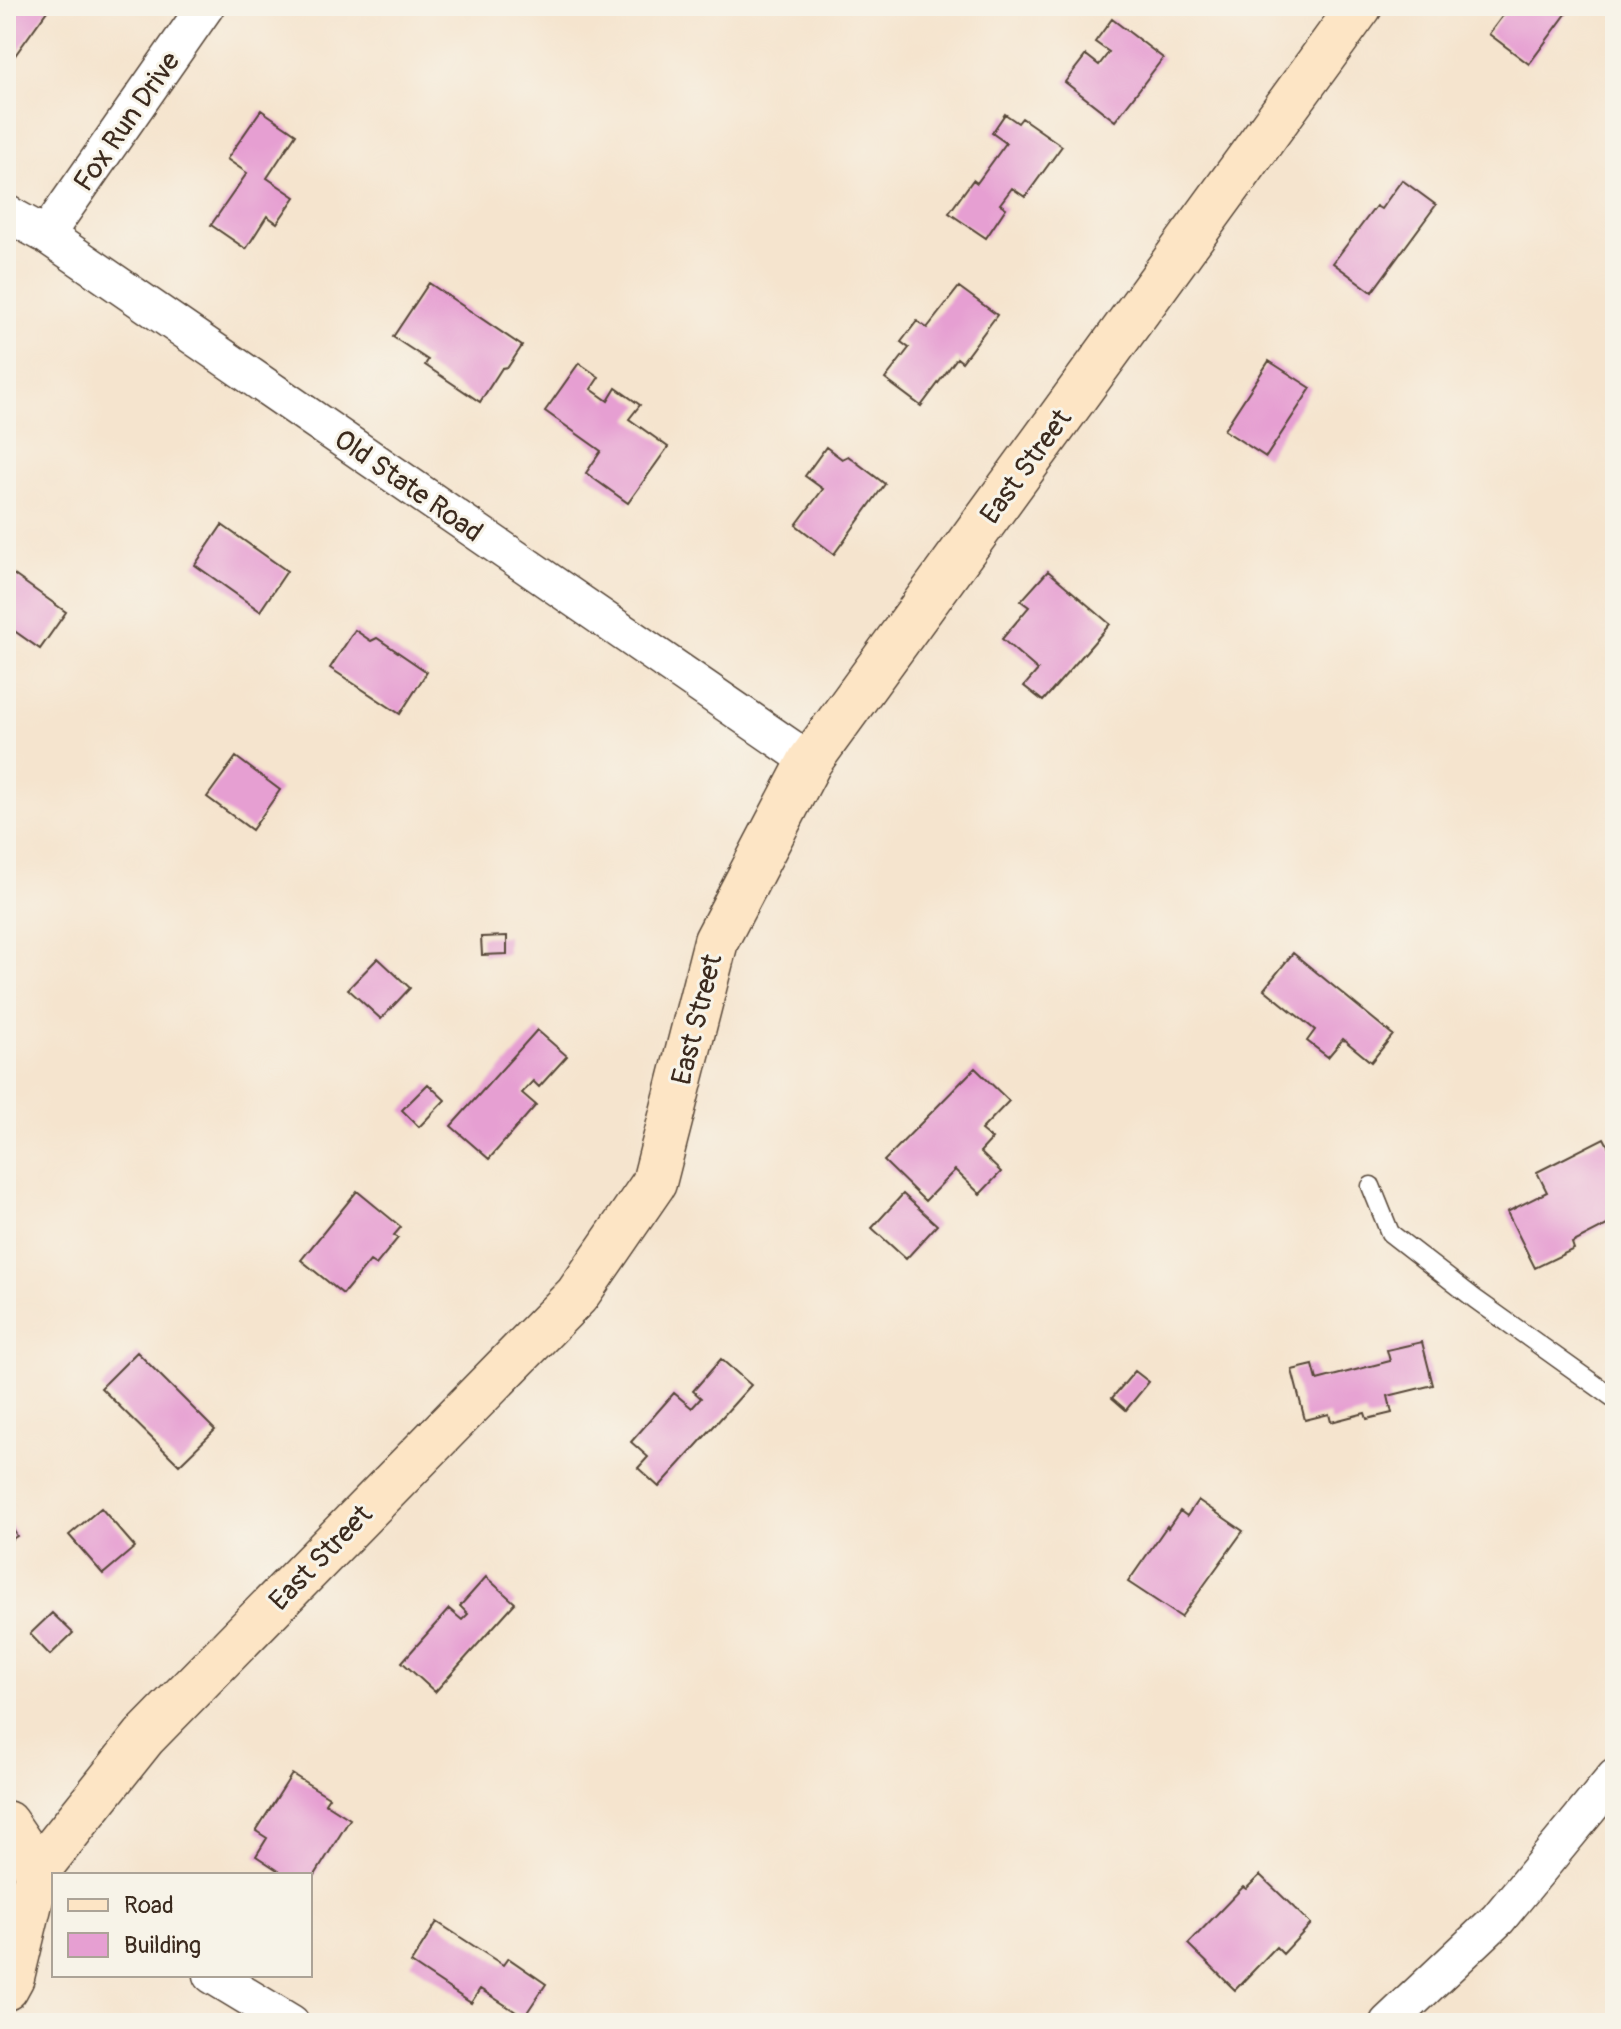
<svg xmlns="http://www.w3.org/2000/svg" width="1621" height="2029" font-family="Pangolin,sans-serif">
<rect width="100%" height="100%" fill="#f7f3e8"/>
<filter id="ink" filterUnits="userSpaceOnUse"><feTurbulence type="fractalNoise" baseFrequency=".0125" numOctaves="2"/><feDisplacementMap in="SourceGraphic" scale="16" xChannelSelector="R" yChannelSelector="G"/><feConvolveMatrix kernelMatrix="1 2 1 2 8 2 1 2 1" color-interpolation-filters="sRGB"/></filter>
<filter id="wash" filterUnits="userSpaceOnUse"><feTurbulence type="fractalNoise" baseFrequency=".006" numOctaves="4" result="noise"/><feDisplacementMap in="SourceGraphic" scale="32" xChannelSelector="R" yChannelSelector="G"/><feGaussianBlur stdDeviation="1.8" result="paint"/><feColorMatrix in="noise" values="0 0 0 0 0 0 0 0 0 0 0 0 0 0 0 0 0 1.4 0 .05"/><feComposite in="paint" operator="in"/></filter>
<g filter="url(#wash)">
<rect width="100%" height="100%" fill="#f5e4ce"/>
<g id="blocks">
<path fill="#e69fd2" d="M6,6H47L49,8L6,68Z
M1510,6H1572L1529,64L1489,34Z
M1112,19L1163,58L1115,121L1065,82L1086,55L1099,65L1109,52L1095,42Z
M261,110L296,134L267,178L295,197L277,223L267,216L246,249L211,225L247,173L227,159Z
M1005,114L1018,123L1022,118L1062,146L1025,197L1012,188L1000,204L1006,208L986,238L949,213L973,180L977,183L1006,143L992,133Z
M1402,180L1436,205L1372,292L1333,263L1376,206L1381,209Z
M429,283L522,346L508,367L502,368L480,402L425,365L428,360L393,337Z
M959,287L997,315L962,362L957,358L921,406L885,379L909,348L901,342L917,321L927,328Z
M1269,361L1311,388L1266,457L1224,430Z
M579,363L599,377L591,389L608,401L616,388L640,405L629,419L668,447L628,503L586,473L601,451L545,411Z
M826,447L842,459L848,456L885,484L834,554L796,525L823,489L805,476Z
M222,525L287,571L260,611L195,565Z
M6,569L66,612L40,649L6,625Z
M1048,571L1110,624L1043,701L1024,686L1038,670L1002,639L1029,607L1021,601Z
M355,630L371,641L377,638L427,672L400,714L330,668Z
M236,757L280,790L252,830L207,797Z
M507,936V954L482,955L481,937Z
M1293,953L1393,1035L1371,1062L1343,1039L1328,1057L1307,1041L1315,1030L1264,989Z
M378,958L410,988L381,1019L348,989Z
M537,1030L567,1056L539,1087L533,1081L522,1093L536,1105L489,1159L451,1126Z
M975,1068L1009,1101L981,1130L992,1139L980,1152L1001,1172L980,1194L955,1170L925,1201L884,1161Z
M428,1084L445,1100L419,1127L402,1110Z
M1604,1138L1612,1153L1615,1152V1221L1572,1243L1574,1249L1535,1268L1507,1212L1547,1192L1537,1172Z
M357,1191L401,1227L394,1235L398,1238L376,1265L370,1261L343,1294L301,1260Z
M903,1194L937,1225L906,1259L872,1228Z
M1422,1342L1433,1385L1388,1396L1392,1413L1367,1419L1365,1413L1331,1422L1329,1414L1305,1420L1292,1370L1313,1365L1317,1380L1390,1361L1387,1350Z
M137,1352L215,1430L179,1465L101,1388Z
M721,1359L751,1385L659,1487L638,1468L648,1457L631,1442L674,1393L692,1408L701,1398L693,1391Z
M1135,1371L1149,1382L1126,1410L1112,1398Z
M1198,1500L1243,1531L1181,1617L1128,1582L1167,1526L1168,1528L1180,1511L1187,1516Z
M101,1508L135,1547L103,1574L69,1535Z
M6,1518L17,1536L6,1543Z
M486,1577L515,1603L435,1692L402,1662L449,1609L462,1620L468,1614L460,1606Z
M52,1613L73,1633L50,1655L30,1634Z
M292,1774L329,1797L325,1803L350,1819L310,1883V1875H285L256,1856L267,1838L256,1831Z
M1260,1875L1311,1924L1283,1954L1276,1947L1235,1990L1188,1944L1243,1887L1246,1889Z
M437,1922L503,1965L508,1958L546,1984L524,2017L480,1989L471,2003L411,1963Z"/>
</g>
</g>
<g filter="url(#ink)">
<use href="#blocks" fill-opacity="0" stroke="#574638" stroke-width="2"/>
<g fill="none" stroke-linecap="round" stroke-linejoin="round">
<g stroke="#574638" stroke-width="21">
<path id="lane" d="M1371,1186L1390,1233L1475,1299L1615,1399"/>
</g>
<g stroke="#574638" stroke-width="39">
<path id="street" d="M6,213L46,235L810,761
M46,235L206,6
M212,1975L291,2023
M1388,2023L1498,1919L1615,1777"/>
</g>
<g stroke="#574638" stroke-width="47">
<path id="secondary" d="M6,1823L38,1870
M6,1988L12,1977L38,1870L144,1737L577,1295L654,1183L716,941L810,761L1360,6"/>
</g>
<use href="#lane" stroke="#fff" stroke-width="18"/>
<use href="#street" stroke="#fff" stroke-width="36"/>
<use href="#secondary" stroke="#fde5c5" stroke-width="44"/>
</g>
</g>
<g text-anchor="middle" stroke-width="6" stroke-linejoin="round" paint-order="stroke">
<g font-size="28" fill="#3b2a1e" stroke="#f7f3e8">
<text transform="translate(126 121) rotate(-55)" y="10">Fox Run Drive</text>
<text transform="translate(1025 466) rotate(-54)" y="10">East Street</text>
<text transform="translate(409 485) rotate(35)" y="10">Old State Road</text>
<text transform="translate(696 1019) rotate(-76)" y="10">East Street</text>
<text transform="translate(320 1557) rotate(-46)" y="10">East Street</text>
</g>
</g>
<rect width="1621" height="2029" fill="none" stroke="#f7f3e8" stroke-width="32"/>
<rect x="52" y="1873" width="260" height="104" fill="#f7f3e8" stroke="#aca397" stroke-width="2"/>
<rect x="68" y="1899" width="40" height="12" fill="#fde5c5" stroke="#aca397" stroke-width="2"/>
<text x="124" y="1913" font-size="24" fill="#3b2a1e">Road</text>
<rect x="68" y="1933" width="40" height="24" fill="#e69fd2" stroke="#aca397" stroke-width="2"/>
<text x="124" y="1953" font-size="24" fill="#3b2a1e">Building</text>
</svg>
